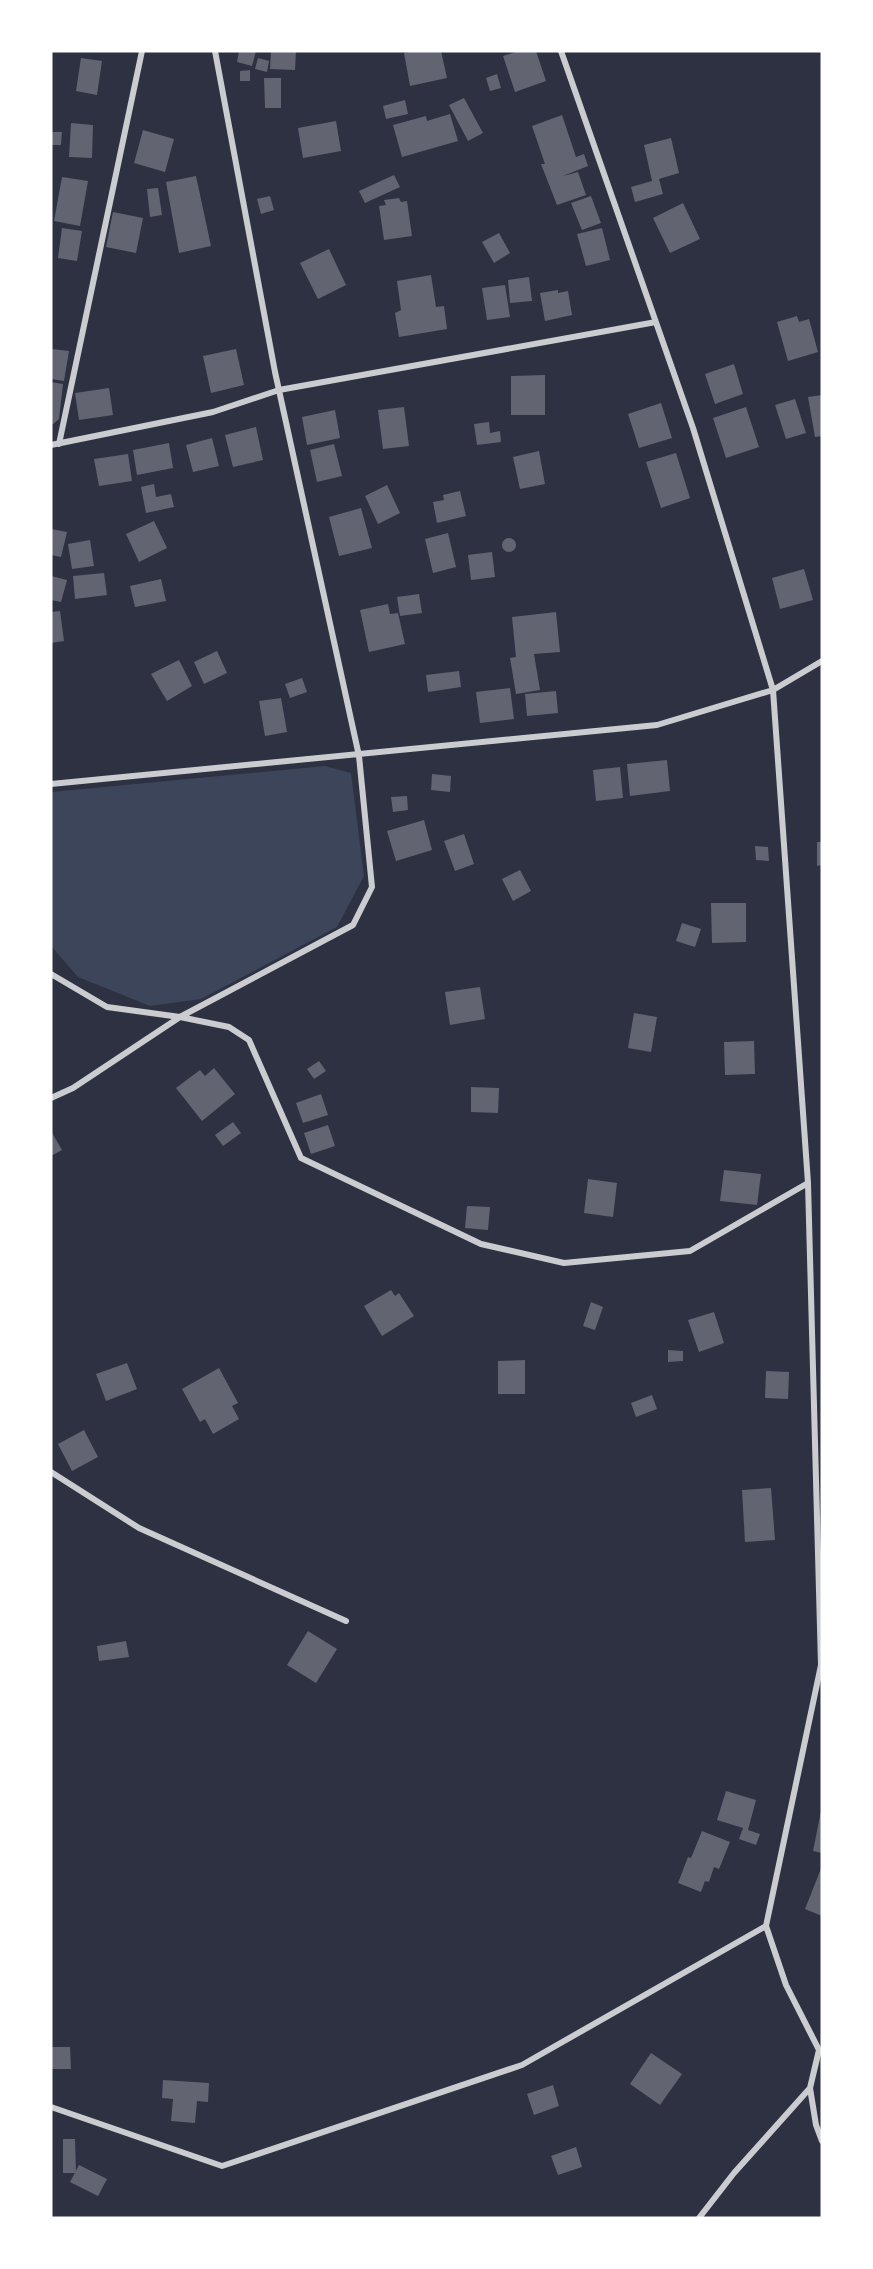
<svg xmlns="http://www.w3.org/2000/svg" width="873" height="2269" font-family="Barlow,sans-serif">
<rect width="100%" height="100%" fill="#2d3142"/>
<path fill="#3c4559" d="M325,766L351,773L364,876L337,927L201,999L150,1006L78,977L51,946V792Z"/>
<path fill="#626471" d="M239,51H256L252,66L237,62Z
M271,51H296L295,70L270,69Z
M415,51H441L447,78L410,86L404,53Z
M519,51H536L546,81L515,92L503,56Z
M81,58L102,61L97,95L76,91Z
M258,58L269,61L267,72L255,69Z
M250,70V81H240V71Z
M497,74L501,88L490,91L486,78Z
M264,78H281V108H265Z
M464,98L483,133L468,141L449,105Z
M405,100L408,114L386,119L383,106Z
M450,114L458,141L402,157L393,125L426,116L427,121Z
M562,115L576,157L584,154L588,166L563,176L578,172L586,195L557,205L541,164H545L532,126Z
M336,121L341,151L303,158L298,128Z
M71,123L93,125L92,158L69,157Z
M143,130L174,139L165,172L134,163Z
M52,132H62L61,145H52Z
M671,138L679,173L659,179L663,194L635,202L631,187L652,181L644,145Z
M394,175L400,187L365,203L359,191Z
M196,176L211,246L179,253L166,182Z
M62,177L88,181L80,226L54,221Z
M158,188L162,215L150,217L147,189Z
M270,196L274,210L261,214L257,199Z
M591,196L601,223L582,230L571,203Z
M399,198L401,202L407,201L412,236L384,240L379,206L386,205L384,200Z
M683,203L700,239L670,253L653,218Z
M113,212L143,218L136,253L106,247Z
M62,228L82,231L77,261L58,258Z
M602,228L610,260L586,266L577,234Z
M499,233L510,253L494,263L482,242Z
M329,249L346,285L318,299L300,263Z
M431,275L436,307L444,306L447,329L399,337L395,313L401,310L397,281Z
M529,277L532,301L510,303L508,280Z
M505,285L510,317L487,320L482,288Z
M558,290V293L568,291L572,315L545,321L540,293Z
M797,316L799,322L809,319L818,352L788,361L777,322Z
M52,349L69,351L64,381L51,379Z
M236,349L244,385L211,393L203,356Z
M734,364L743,394L715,404L705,374Z
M545,375V415H511V376Z
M51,382L63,384L59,419L51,426Z
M109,388L113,415L79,420L75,393Z
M822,395V436L815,437L808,397Z
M795,399L806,433L786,439L775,405Z
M661,403L672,438L639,448L628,414Z
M404,407L409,446L383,449L378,410Z
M746,407L759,447L726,458L713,418Z
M335,410L340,438L307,445L302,417Z
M489,422L490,433L500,431L501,442L477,445L474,424Z
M256,427L263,460L233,467L225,435Z
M212,438L219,466L193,472L186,445Z
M169,443L173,468L137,475L133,450Z
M334,444L342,476L317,482L310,450Z
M539,451L545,484L520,489L513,457Z
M676,453L690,498L661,508L646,462Z
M128,454L132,481L99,486L94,459Z
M154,484L156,497L171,494L174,507L146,513L141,487Z
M387,485L400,513L378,524L365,496Z
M460,491L466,516L437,523L433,502L444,500L443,495Z
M361,508L372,548L339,556L329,517Z
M154,521L167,548L139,562L126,534Z
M51,529L67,532L61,557L51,555Z
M448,533L456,567L433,573L425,539Z
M502 545a7 7 0 1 1 14 0a7 7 0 1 1-14 0Z
M90,540L94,566L72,569L68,544Z
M492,552L495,577L471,580L468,555Z
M804,569L813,600L780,609L772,578Z
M104,573L107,595L75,599L73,576Z
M51,576L67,580L61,602L51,600Z
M161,579L166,601L135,607L130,586Z
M419,594L422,613L400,616L397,597Z
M388,604L390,614L398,613L405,644L369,652L360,610Z
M60,611L64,641L51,643V612Z
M556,612L560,652L534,654L540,690L516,694L510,658L516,657L512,617Z
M217,651L227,673L204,684L194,662Z
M179,660L192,686L167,701L151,674Z
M459,671L461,687L428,692L426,675Z
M302,678L307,692L290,698L285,684Z
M510,688L514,719L480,723L476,692Z
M556,691L558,713L527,716L525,694Z
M281,698L287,732L265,736L259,701Z
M667,760L670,791L630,796L627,764Z
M620,767L623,798L596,801L593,770Z
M432,774L451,776L450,792L431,790Z
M407,796L408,810L393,812L391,797Z
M424,820L432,850L396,861L387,831Z
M464,834L474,864L455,871L444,841Z
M817,842H822V865L817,866Z
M755,846L768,847L769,861L756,860Z
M520,870L531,891L513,901L502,879Z
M711,903H746V942L712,943Z
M682,923L701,929L695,947L676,941Z
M480,987L485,1019L450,1025L445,992Z
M634,1013L657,1017L651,1052L628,1048Z
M754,1041L755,1074L725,1075L724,1042Z
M319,1061L326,1071L314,1079L307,1069Z
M214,1068L235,1094L202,1121L176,1088L200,1070L205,1076Z
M471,1087L499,1088L498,1113L471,1112Z
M321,1094L328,1115L303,1123L296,1103Z
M233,1122L241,1133L223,1146L215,1135Z
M328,1125L335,1146L311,1154L304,1133Z
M51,1131L62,1150L51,1156Z
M724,1170L761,1174L757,1205L720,1201Z
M588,1179L617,1183L613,1217L584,1213Z
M467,1206L490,1207L488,1230L465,1228Z
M391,1290L395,1296L399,1293L414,1316L382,1336L364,1306Z
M591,1302L603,1307L595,1330L583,1326Z
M714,1312L724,1343L699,1352L688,1320Z
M668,1350L683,1351V1361L668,1362Z
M525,1360V1394H498V1361Z
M127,1363L137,1389L106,1401L96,1374Z
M219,1368L238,1403L232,1406L239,1419L213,1434L205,1419L200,1422L182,1389Z
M766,1371L789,1372L788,1399L765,1398Z
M652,1395L657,1409L636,1417L631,1403Z
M84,1430L98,1457L72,1471L58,1444Z
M771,1488L775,1540L745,1542L742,1490Z
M308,1631L337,1649L316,1683L287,1665Z
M126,1641L129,1657L99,1661L97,1646Z
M726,1791L756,1800L748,1830L760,1834L756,1845L739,1839L743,1828L717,1820Z
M821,1811H822V1853L813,1851Z
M702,1831L730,1842L719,1869L714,1867L709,1882L705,1881L701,1892L678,1883L688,1857L691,1858Z
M822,1866V1916L805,1909Z
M51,2047H70L71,2069H51Z
M651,2053L682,2074L660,2105L630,2084Z
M163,2080L209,2083L208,2102L197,2101L195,2123L171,2121L173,2099L162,2098Z
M553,2085L559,2106L534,2115L527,2094Z
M63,2139H75L76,2173H63Z
M576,2147L582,2167L558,2175L551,2156Z
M79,2165L107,2179L98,2196L70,2182Z"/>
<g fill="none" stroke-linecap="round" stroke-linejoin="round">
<path stroke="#caccd0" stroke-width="6" d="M561,51L693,428L773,690L808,1183L821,1665L766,1926L786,1985L819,2050L810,2088L734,2173L699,2218
M59,444L142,51
M51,445L213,412L279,390L656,322
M51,784L657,725L773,690L822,661
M51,974L107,1007L180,1017L229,1027L249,1040L301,1158L481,1244L564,1263L690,1251L808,1183
M51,1098L73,1088L180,1017L353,925L372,887L359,756L275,372L215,51
M51,1472L139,1528L346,1621
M810,2088L816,2125L822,2141
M51,2107L222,2166L522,2065L766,1926"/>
</g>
<rect width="873" height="2269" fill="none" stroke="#ffffff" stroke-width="105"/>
</svg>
